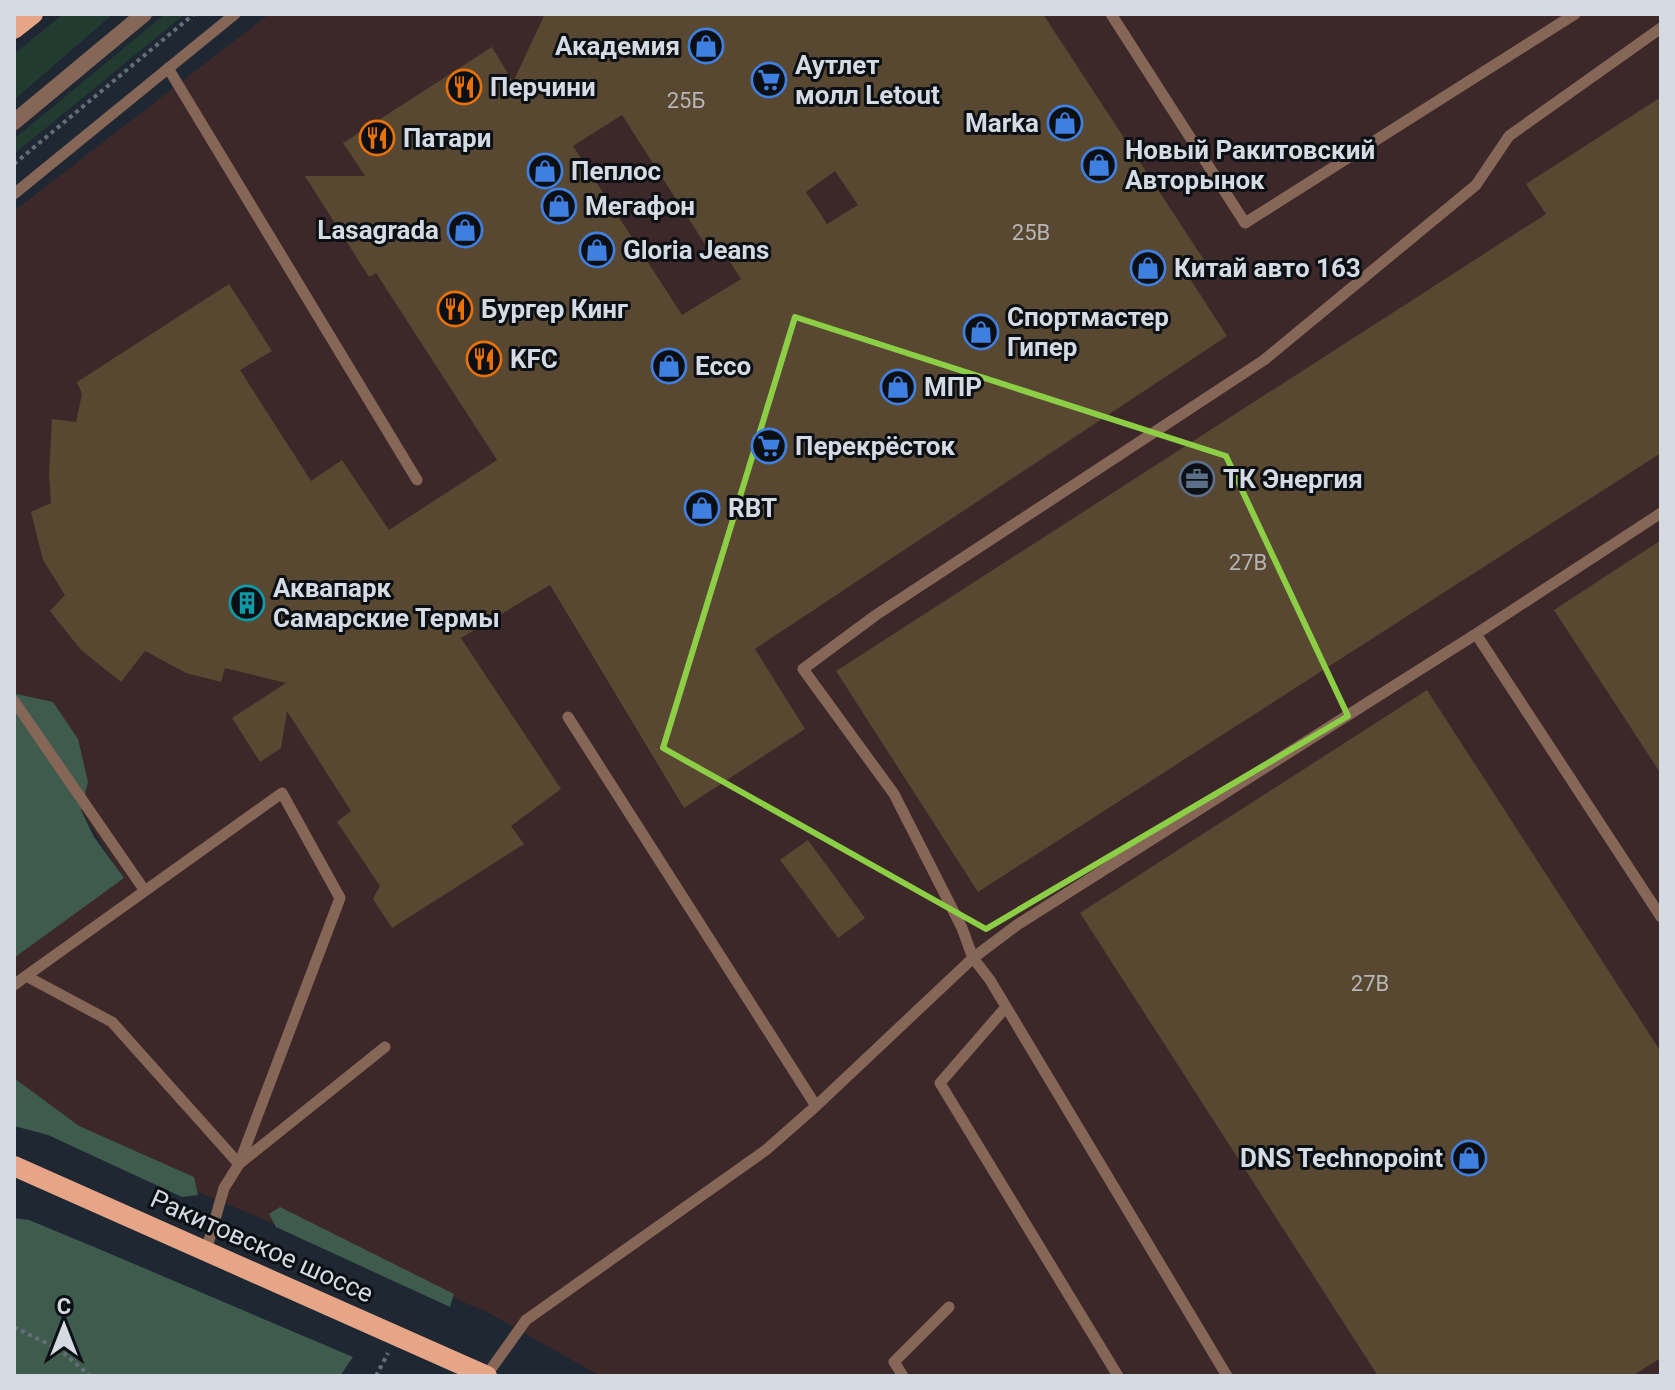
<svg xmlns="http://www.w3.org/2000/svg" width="1675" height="1390" font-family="Roboto,sans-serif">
<rect width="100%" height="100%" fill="#1e2732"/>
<path fill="#3c2828" d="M269,14H1661V1376H600L487,1312L14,1116V958L123,878L81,810L14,717V211Z"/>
<path fill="#223b30" d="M63,14H113L14,100V54Z
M165,14H185L14,154V139Z"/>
<path fill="#3e5b4d" d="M17,694L53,702L78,739L88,782L81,810L94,837L124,878L14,958V696Z
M14,1078L79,1126L194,1177L198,1195L182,1197L48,1135L14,1126Z
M280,1207L454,1294L450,1307L276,1227L269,1214Z
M14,1218L29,1220L99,1249L353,1357L340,1376H14Z"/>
<path fill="#584731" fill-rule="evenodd" d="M545,14H1043L1204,260L1185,271L1227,336L755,649L805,729L684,808L550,585L461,638L561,789L511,826L524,844L392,928L373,899L380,886L337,822L351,811L287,711L281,748L260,762L232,718L286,683L225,668L221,682L186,673L145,651L121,682L81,650L50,611L65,595L43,560L31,512L51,503L49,474L52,419L76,422L82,394L77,382L229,284L272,351L240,370L311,481L342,460L389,530L497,460L376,273L369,277L305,176H365L343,143L492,47L513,82ZM622,115L710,252L720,246L741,279L682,315L573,146ZM835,171L858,205L827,224L806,192Z
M1661,97V453L978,892L836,671L1546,214L1526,184Z
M1661,540V774L1554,610Z
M1427,690L1661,1052V1358L1632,1376H1378L1080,913Z
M808,840L865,918L838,938L780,860Z"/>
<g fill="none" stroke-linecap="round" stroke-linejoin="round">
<path stroke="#656d76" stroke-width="4" stroke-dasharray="4 4" stroke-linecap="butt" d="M14,164L194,14
M14,1327L60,1350L90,1376
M376,1376L388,1353"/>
<path stroke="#856657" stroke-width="11" d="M1111,14L1245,223L1575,14
M168,68L417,480
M14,194L235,14
M1476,634L1661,917
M14,701L145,891
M568,717L816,1106
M14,985L26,976L282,793L340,898L239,1164L112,1022L26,976
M1006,1007L940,1083L1118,1376
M206,1251L224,1188L239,1164L385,1047
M486,1376L526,1320L766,1150L816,1106L973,958L1017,925L1476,634L1661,513
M903,1376L894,1362L949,1307
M1227,1376L990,980L973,958L962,928L894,794L803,669L876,615L1264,360L1476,185L1509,136L1661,28"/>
<path stroke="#856657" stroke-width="16" d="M14,122L144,14"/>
<path stroke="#e5a586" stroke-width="20" d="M14,29L33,14
M14,1166L487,1376"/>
</g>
<path fill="none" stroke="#8cce45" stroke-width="6" stroke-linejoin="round" d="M795,317L1226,456L1348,716L986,929L663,748Z"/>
<defs>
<g id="shop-ring" transform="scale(1.8)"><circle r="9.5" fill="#0c1015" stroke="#3f7fe0" stroke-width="1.5"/><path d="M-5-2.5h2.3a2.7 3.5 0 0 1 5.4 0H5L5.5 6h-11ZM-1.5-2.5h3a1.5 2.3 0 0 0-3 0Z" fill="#3f7fe0"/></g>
<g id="supermarket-ring" transform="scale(1.8)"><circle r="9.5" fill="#0c1015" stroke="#3f7fe0" stroke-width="1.5"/><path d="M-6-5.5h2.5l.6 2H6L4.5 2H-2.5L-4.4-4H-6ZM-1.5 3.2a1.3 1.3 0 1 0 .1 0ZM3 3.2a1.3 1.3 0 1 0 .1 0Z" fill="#3f7fe0"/></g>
<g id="restaurant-ring" transform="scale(1.8)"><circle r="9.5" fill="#0c1015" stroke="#e8710a" stroke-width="1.5"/><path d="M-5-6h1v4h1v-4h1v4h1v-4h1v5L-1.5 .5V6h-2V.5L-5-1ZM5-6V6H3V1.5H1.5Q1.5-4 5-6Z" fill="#e8710a"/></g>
<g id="office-ring" transform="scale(1.8)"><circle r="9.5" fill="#0c1015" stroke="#5c6f8a" stroke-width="1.5"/><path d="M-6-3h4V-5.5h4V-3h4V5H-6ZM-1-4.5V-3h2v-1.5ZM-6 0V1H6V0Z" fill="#5c6f8a"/></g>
<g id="building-ring" transform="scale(1.8)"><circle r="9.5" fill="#0c1015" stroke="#0f9aa8" stroke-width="1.5"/><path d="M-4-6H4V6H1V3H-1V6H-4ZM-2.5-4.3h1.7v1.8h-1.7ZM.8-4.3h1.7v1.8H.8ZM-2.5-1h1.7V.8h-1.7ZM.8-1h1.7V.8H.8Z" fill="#0f9aa8"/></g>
</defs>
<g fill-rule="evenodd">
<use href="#shop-ring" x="706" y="46"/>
<use href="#supermarket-ring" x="769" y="80"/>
<use href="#restaurant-ring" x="464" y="87"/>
<use href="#shop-ring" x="1065" y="123"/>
<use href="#restaurant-ring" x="377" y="138"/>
<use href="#shop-ring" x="1099" y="165"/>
<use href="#shop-ring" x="545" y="171"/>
<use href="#shop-ring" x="559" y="206"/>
<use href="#shop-ring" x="465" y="230"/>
<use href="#shop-ring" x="597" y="250"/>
<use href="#shop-ring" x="1148" y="268"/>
<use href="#restaurant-ring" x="455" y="309"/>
<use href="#shop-ring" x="981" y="332"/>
<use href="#restaurant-ring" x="484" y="359"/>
<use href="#shop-ring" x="669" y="366"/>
<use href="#shop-ring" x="898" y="387"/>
<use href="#supermarket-ring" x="769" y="446"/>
<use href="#office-ring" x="1197" y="479"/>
<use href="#shop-ring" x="702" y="508"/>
<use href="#building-ring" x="247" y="603"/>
<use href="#shop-ring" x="1469" y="1158"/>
</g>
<g text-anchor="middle" stroke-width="6" stroke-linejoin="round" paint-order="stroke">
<g font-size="22" fill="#b6b6b6">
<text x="686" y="108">25Б</text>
<text x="1031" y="240">25В</text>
<text x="1248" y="570">27В</text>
<text x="1370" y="991">27В</text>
</g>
<g font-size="26" font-weight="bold" fill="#d5dbe3" stroke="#0c1015" text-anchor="start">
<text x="680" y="55" text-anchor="end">Академия</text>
<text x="795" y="74">Аутлет<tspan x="795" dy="30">молл Letout</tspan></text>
<text x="490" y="96">Перчини</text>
<text x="1039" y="132" text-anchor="end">Marka</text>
<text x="403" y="147">Патари</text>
<text x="1125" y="159">Новый Ракитовский<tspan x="1125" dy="30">Авторынок</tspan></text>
<text x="571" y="180">Пеплос</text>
<text x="585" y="215">Мегафон</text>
<text x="439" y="239" text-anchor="end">Lasagrada</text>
<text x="623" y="259">Gloria Jeans</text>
<text x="1174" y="277">Китай авто 163</text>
<text x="481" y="318">Бургер Кинг</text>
<text x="1007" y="326">Спортмастер<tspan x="1007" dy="30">Гипер</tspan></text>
<text x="510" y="368">KFC</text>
<text x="695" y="375">Ecco</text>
<text x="924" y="396">МПР</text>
<text x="795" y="455">Перекрёсток</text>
<text x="1223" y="488">ТК Энергия</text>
<text x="728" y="517">RBT</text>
<text x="273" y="597">Аквапарк<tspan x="273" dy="30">Самарские Термы</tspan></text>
<text x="1443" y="1167" text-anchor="end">DNS Technopoint</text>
</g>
<g font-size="26" fill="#d5dbe3" stroke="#0c1015">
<text transform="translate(262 1246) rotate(24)" y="9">Ракитовское шоссе</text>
</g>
</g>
<rect width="1675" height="1390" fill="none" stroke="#d5dbe3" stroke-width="32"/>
<g transform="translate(64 1326)" stroke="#0c1015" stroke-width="6" paint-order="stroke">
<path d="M0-6L14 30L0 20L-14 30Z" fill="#d5dbe3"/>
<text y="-12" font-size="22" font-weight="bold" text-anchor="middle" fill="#d5dbe3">С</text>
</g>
</svg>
